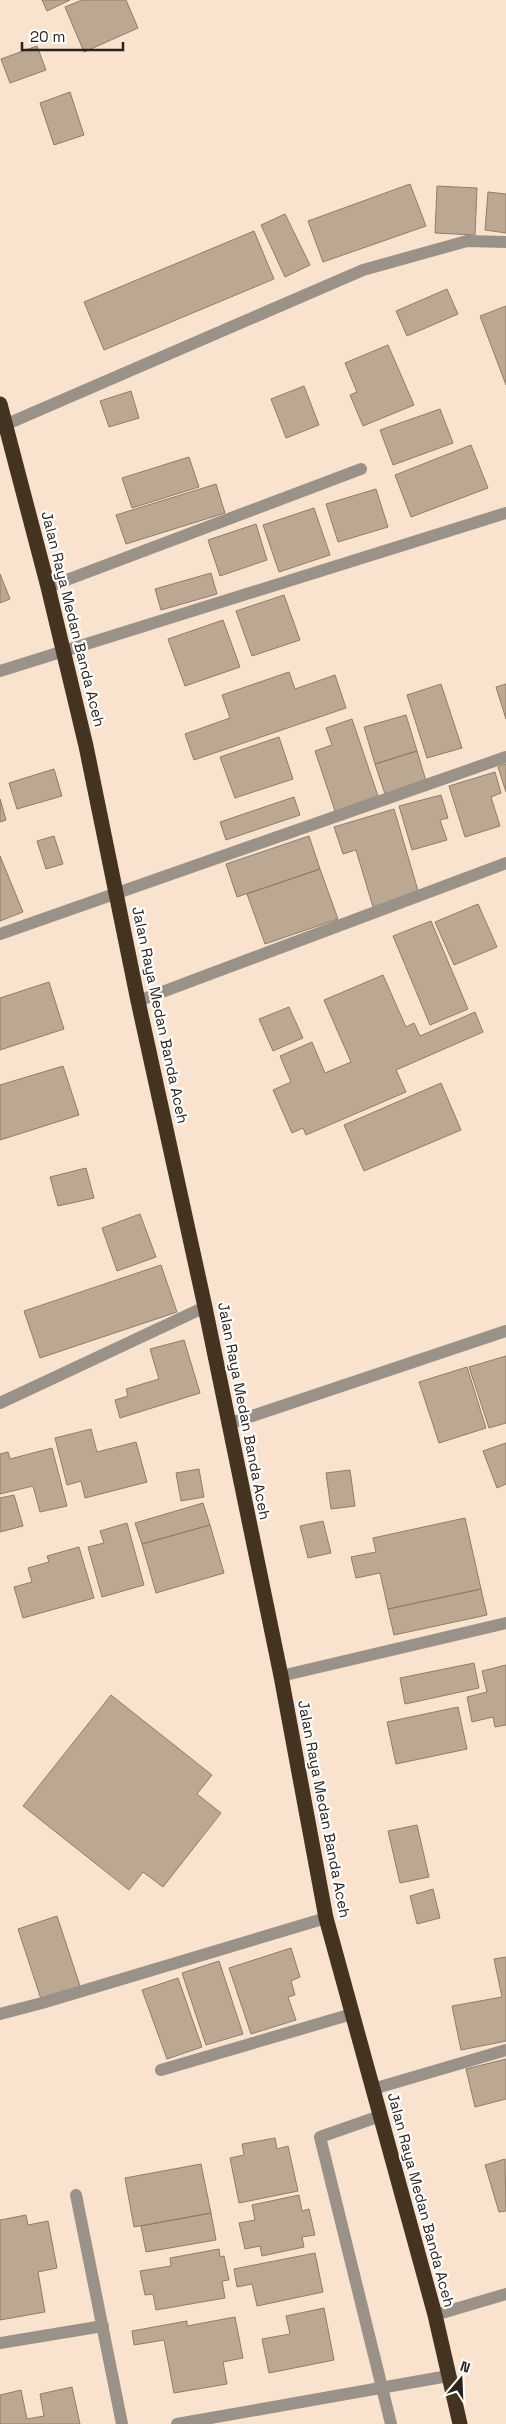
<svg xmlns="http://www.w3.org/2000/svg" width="506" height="2424" font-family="'Space Grotesk',sans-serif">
<rect width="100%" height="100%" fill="#fae3ce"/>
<path fill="#bca793" stroke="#907c69" d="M42,0H70L47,11Z
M82,0H126L138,28L84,52L65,7Z
M37,46L46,70L10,83L1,59Z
M70,92L84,135L54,145L40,103Z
M410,184L426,226L323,262L308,221Z
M437,186L477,188L475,235L435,233Z
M488,192L506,194V233L485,230Z
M285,214L310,265L285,277L261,225Z
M254,231L274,279L104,350L84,302Z
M447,289L458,314L407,336L396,311Z
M506,306V385L480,316Z
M388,345L414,405L363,426L350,395L357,392L345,363Z
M304,386L319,425L286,438L271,399Z
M131,391L139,418L109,427L100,401Z
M440,409L453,443L393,465L380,430Z
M471,445L488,488L411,517L395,475Z
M189,457L199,487L132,508L122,478Z
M216,484L225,513L126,544L116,515Z
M376,489L388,527L338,542L326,504Z
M314,508L330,555L279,572L263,525Z
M256,524L267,560L220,576L208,540Z
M211,573L217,594L161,610L155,589Z
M0,574L10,599L0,603Z
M284,595L300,640L252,656L236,611Z
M223,620L240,667L185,686L168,639Z
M289,672L295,689L335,675L346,708L194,760L185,734L230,718L222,695Z
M441,684L462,748L427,758L407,695Z
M506,684V719L496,687Z
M406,715L417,751L375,764L364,727Z
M352,719L378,796L335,811L315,751L332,745L326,728Z
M279,737L293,779L235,798L220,757Z
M417,751L426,781L385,794L375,764Z
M506,764V792L498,767Z
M54,769L62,796L17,809L9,783Z
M495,772L501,793L491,797L500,826L465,837L449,786Z
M441,795L448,818L440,820L447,840L412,850L399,806Z
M294,797L300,815L226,840L220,822Z
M0,799L6,820L0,822Z
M394,809L419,894L373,907L356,850L343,854L334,827Z
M54,836L63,864L46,869L37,841Z
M309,836L320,869L237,897L226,864Z
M0,856L23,912L0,921Z
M320,869L338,919L265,944L247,894Z
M478,904L497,947L454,965L435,922Z
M431,921L468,1009L430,1025L393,936Z
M383,975L406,1027L414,1023L420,1036L475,1012L483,1032L396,1070L406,1092L306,1135L303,1128L292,1133L273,1090L291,1082L280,1056L312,1042L325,1073L351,1062L324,1000Z
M49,982L64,1029L0,1050V998Z
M289,1007L303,1038L273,1051L259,1019Z
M63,1066L79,1115L0,1140V1085Z
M441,1083L461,1130L364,1171L344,1125Z
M86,1168L94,1198L58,1206L50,1177Z
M140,1214L156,1257L117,1271L102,1228Z
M161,1265L177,1312L40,1358L24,1311Z
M184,1340L200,1393L120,1418L115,1400L128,1396L126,1389L159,1379L150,1349Z
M506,1356V1423L489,1428L469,1367Z
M467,1367L486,1428L439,1443L419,1382Z
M91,1429L97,1452L136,1442L147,1482L85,1498L81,1481L67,1485L55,1438Z
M506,1443V1484L497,1488L483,1451Z
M52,1448L67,1506L40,1512L33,1486L0,1494V1454L8,1452L10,1459Z
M199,1469L204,1497L181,1501L176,1473Z
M350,1470L355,1506L331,1509L326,1473Z
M14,1495L23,1526L0,1532V1498Z
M203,1503L210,1525L142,1544L135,1523Z
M465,1518L481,1589L388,1609L380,1573L356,1578L351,1557L376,1552L373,1538Z
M323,1521L331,1553L308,1558L300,1526Z
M127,1523L144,1585L102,1597L88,1547L104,1543L100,1531Z
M210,1525L224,1573L156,1593L142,1544Z
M79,1547L94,1598L23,1618L14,1587L32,1582L28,1568L49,1562L47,1556Z
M481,1589L487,1615L394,1635L388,1609Z
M474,1663L479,1688L405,1704L400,1678Z
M506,1665V1725L495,1727L493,1717L472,1722L467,1697L487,1692L482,1671Z
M111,1695L212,1775L197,1794L221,1813L163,1887L143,1872L129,1890L23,1806Z
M458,1707L467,1749L396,1764L387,1722Z
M417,1825L429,1877L400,1883L388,1831Z
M433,1889L440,1918L417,1924L410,1896Z
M57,1916L80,1986L41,1999L18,1929Z
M291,1948L300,1977L291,1981L295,1995L288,1997L296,2020L251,2034L229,1968Z
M506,1957V2041L461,2050L452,2006L502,1997L494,1959Z
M219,1961L243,2034L206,2045L182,1973Z
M178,1978L202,2047L167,2059L142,1990Z
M506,2059V2099L475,2107L466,2069Z
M275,2138L277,2149L288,2146L298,2191L239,2203L230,2158L244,2155L242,2144Z
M505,2159L506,2211L499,2212L485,2165Z
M201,2164L211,2213L134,2227L125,2178Z
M299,2195L302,2211L309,2209L315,2235L302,2237L304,2247L262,2256L260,2246L245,2249L239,2223L255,2220L252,2205Z
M211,2213L216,2240L146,2252L141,2226Z
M26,2215L28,2225L48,2221L57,2268L38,2272L45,2312L0,2320V2220Z
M219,2249L220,2257L224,2256L229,2280L222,2281L225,2298L156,2310L153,2294L145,2295L140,2271L171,2266L170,2258Z
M315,2253L323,2292L257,2306L252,2284L237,2287L234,2269Z
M324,2308L334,2360L269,2373L262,2339L290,2334L286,2316Z
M235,2317L243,2358L223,2362L227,2384L174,2393L164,2340L134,2345L132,2331L187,2321V2326Z
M72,2387L80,2424H0V2395L21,2390L27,2419L44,2416L40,2394Z"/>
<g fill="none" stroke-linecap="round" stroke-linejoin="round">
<path stroke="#9a9188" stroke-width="12" d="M0,427L363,270L467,241L506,242
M48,587L361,469
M0,671L506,513
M0,934L506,757
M138,1001L506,863
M0,1403L205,1307
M228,1424L506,1331
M281,1676L506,1623
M0,2014L42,2003L326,1918
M161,2070L352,2014
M373,2089L506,2050
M380,2116L320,2137L391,2424
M76,2195L122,2424
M435,2315L506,2294
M0,2343L103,2326
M177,2424L448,2376"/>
<path stroke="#453322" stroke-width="15" d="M0,404L48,587L86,746L138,1001L205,1307L281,1676L326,1918L435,2315L460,2424"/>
</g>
<g text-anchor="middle" stroke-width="4.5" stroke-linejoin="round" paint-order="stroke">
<g font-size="15" fill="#2b231b" stroke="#fff">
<text transform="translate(73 619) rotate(76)" y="5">Jalan Raya Medan Banda Aceh</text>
<text transform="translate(160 1015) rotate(78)" y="5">Jalan Raya Medan Banda Aceh</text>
<text transform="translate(244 1411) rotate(79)" y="5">Jalan Raya Medan Banda Aceh</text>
<text transform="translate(324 1809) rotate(79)" y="5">Jalan Raya Medan Banda Aceh</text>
<text transform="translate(421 2200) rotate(75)" y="5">Jalan Raya Medan Banda Aceh</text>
</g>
</g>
<g transform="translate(461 2379) rotate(19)" stroke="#ffffff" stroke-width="4" paint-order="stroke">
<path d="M0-4L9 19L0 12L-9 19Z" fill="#2b231b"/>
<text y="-8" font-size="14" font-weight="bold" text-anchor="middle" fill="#2b231b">N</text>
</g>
<path d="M22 42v8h101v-8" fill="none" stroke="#2b231b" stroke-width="2.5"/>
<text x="30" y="42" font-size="15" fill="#2b231b" stroke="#ffffff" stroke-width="4" paint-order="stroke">20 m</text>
</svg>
